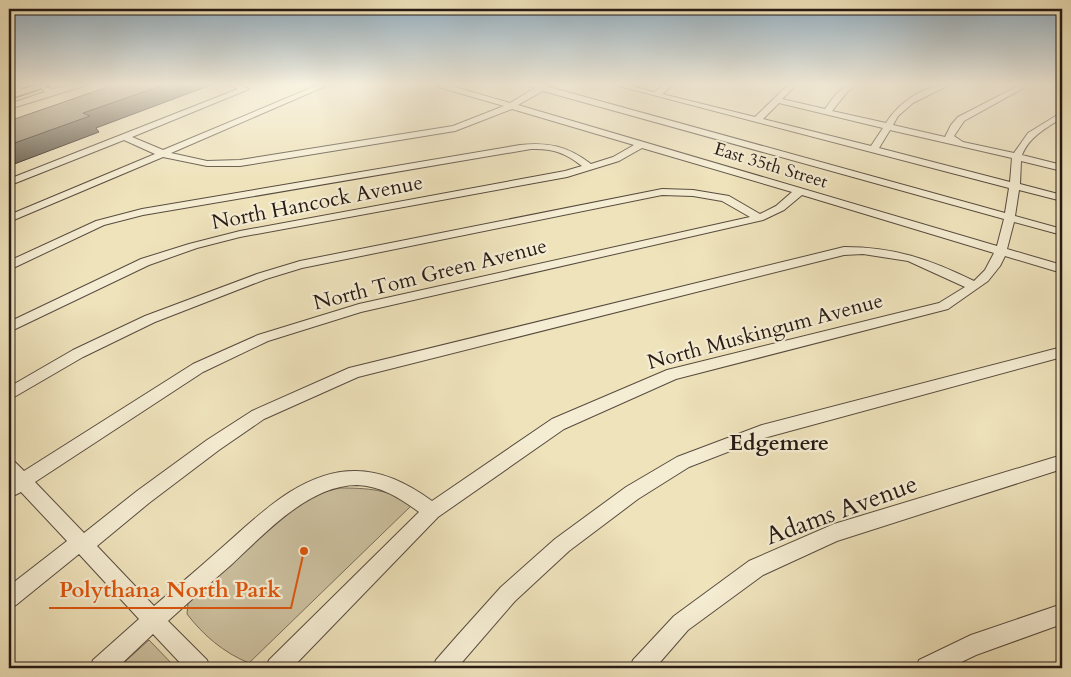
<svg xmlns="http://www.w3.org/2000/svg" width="1071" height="677" font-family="Cardo,serif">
<rect width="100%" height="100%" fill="#efe3bc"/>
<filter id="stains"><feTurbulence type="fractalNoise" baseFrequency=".004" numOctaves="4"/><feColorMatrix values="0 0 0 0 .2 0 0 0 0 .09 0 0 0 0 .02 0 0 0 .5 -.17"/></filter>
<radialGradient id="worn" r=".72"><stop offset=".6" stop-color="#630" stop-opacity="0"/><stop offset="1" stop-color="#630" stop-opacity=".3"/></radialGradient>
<path fill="#cdc1a0" stroke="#7a6e5a" d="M340,488C365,488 391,489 412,505L249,663C224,653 203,635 187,614L188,603L284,513L314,494Z
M149,640L176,668H118Z"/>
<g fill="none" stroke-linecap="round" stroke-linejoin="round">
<g stroke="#584c3f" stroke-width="2">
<path id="minor" d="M9,85H14L27,92L20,94L9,88Z
M74,85H87L9,109V104L45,92L42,89L43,87L53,89Z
M230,85H240L249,89L132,137L163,150L318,85H328L171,153L207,161L240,160L453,126L504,106L438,87L437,85H448L510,103L535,88L528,85H551L549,87L1005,213L1009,188L615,85H627L654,92L664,85H673L662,94L755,117L788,85H796L782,99L825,109C834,97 840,85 857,85L848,91L832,111L886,123C898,103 924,85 949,85L913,103L898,116L893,125L945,137L951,125L958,117L1020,85H1029L964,121L954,136L963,142L1014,153L1028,133L1062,112V118C1046,128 1029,137 1022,155L1062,165V171L1021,161L1020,184L1062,195V201L1019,190L1015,216L1062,229V235L1014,222L1007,249L1062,265V273L1005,256L1000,266L988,281L948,309L676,379L564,429L438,517L292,668H266L269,660L419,512C400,498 381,486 357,485C309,485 264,534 231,565C210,583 189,602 168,621L207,660L210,668H185L153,634L117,668H90L93,660L139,619L79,554L16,605L9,608V586L67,541L21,492L9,498V460L15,462L24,471L193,364L258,335L359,304L750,217L722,201L693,196L662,195L302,268L266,279L155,322L83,357L9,400V387L73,350L145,316L257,274L300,261L662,189L693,190L729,196L760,214L776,206L792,192L642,148L619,161L567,177L240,237L197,248L149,265L9,332V322L141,259L189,244L240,231L565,171L582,166C566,153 552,148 531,149L143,215L104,225L9,270V261L96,221L142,209L520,145C548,142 568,146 591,164L613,157L634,145L512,109L455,131L240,166H207L163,157L9,222V215L155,154L124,140L13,184L9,185V179L238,89ZM543,91L1004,219L997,246L518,105ZM779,103L883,128L871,146L763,119ZM890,130L1012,158L1010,182L879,148ZM802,195L994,253L985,270L974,281C929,259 894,247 844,247L349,368L252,411L207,440L137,491L84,533L35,482L203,372L268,341L361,312L763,220L784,210ZM863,254L908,261L965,287L939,303L667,370L552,419L432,501C410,485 384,471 356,471C301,470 256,518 218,551C197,570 175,588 154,606L97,546L149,503L219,450L264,419L358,377L844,255Z
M1062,347V357L764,438L689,467L638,499L569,551L515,601L457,668H433L436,660L457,636L501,587L555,539L626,487L677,457L762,425Z
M1062,455V469L837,541L763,575L688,630L655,668H630L633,660L674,616L749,561L834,524Z
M1062,604V624L976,655L949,668H916L919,660L971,635Z"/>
</g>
<g stroke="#261a15" stroke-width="3">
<path id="major" d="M37,85H50L9,99V93Z"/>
</g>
<use href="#minor" fill="#f5edd3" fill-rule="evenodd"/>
<use href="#major" fill="#efe3bc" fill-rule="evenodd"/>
</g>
<path fill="#645c4c" stroke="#261a15" d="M164,85H211L96,128L99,132L9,166V145L83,113Z"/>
<path fill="#8f836c" stroke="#261a15" d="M113,85H164L83,113L90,116L9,145V121Z"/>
<linearGradient id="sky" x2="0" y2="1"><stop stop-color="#8facc0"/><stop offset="0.47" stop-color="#f8f2e1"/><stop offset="1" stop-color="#f8f2e1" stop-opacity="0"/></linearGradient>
<rect width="1071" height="179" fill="url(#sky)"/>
<g text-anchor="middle" stroke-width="4.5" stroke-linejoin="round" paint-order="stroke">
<g font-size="18" fill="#261a15" stroke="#f5edd3">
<text transform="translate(771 165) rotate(17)" y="6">East 35th Street</text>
</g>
<g font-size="21" fill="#261a15" stroke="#f5edd3">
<text transform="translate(317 202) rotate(-11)" y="7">North Hancock Avenue</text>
<text transform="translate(430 274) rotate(-14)" y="7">North Tom Green Avenue</text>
<text transform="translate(765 331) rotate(-15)" y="7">North Muskingum Avenue</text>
</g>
<g font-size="22" font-weight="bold" fill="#261a15" stroke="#f5edd3">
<text x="779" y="450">Edgemere</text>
</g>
<g font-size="25" fill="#261a15" stroke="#f5edd3">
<text transform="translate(841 509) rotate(-20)" y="9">Adams Avenue</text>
</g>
</g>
<path fill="none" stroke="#de560c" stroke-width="2" d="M304 551L291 608H49"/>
<circle fill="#de560c" stroke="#f5edd3" stroke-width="2" cx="304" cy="551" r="5"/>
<g font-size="22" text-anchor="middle" font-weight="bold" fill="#de560c" stroke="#f5edd3" stroke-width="4.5" stroke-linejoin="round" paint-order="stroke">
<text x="170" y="597">Polythana North Park</text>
</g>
<rect width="1071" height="677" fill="none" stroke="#efe3bc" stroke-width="30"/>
<rect x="10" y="10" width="1051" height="657" fill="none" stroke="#261a15" stroke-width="2.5"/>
<rect x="15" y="15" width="1041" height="647" fill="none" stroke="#261a15"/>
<rect width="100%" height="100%" filter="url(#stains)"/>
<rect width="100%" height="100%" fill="url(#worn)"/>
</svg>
